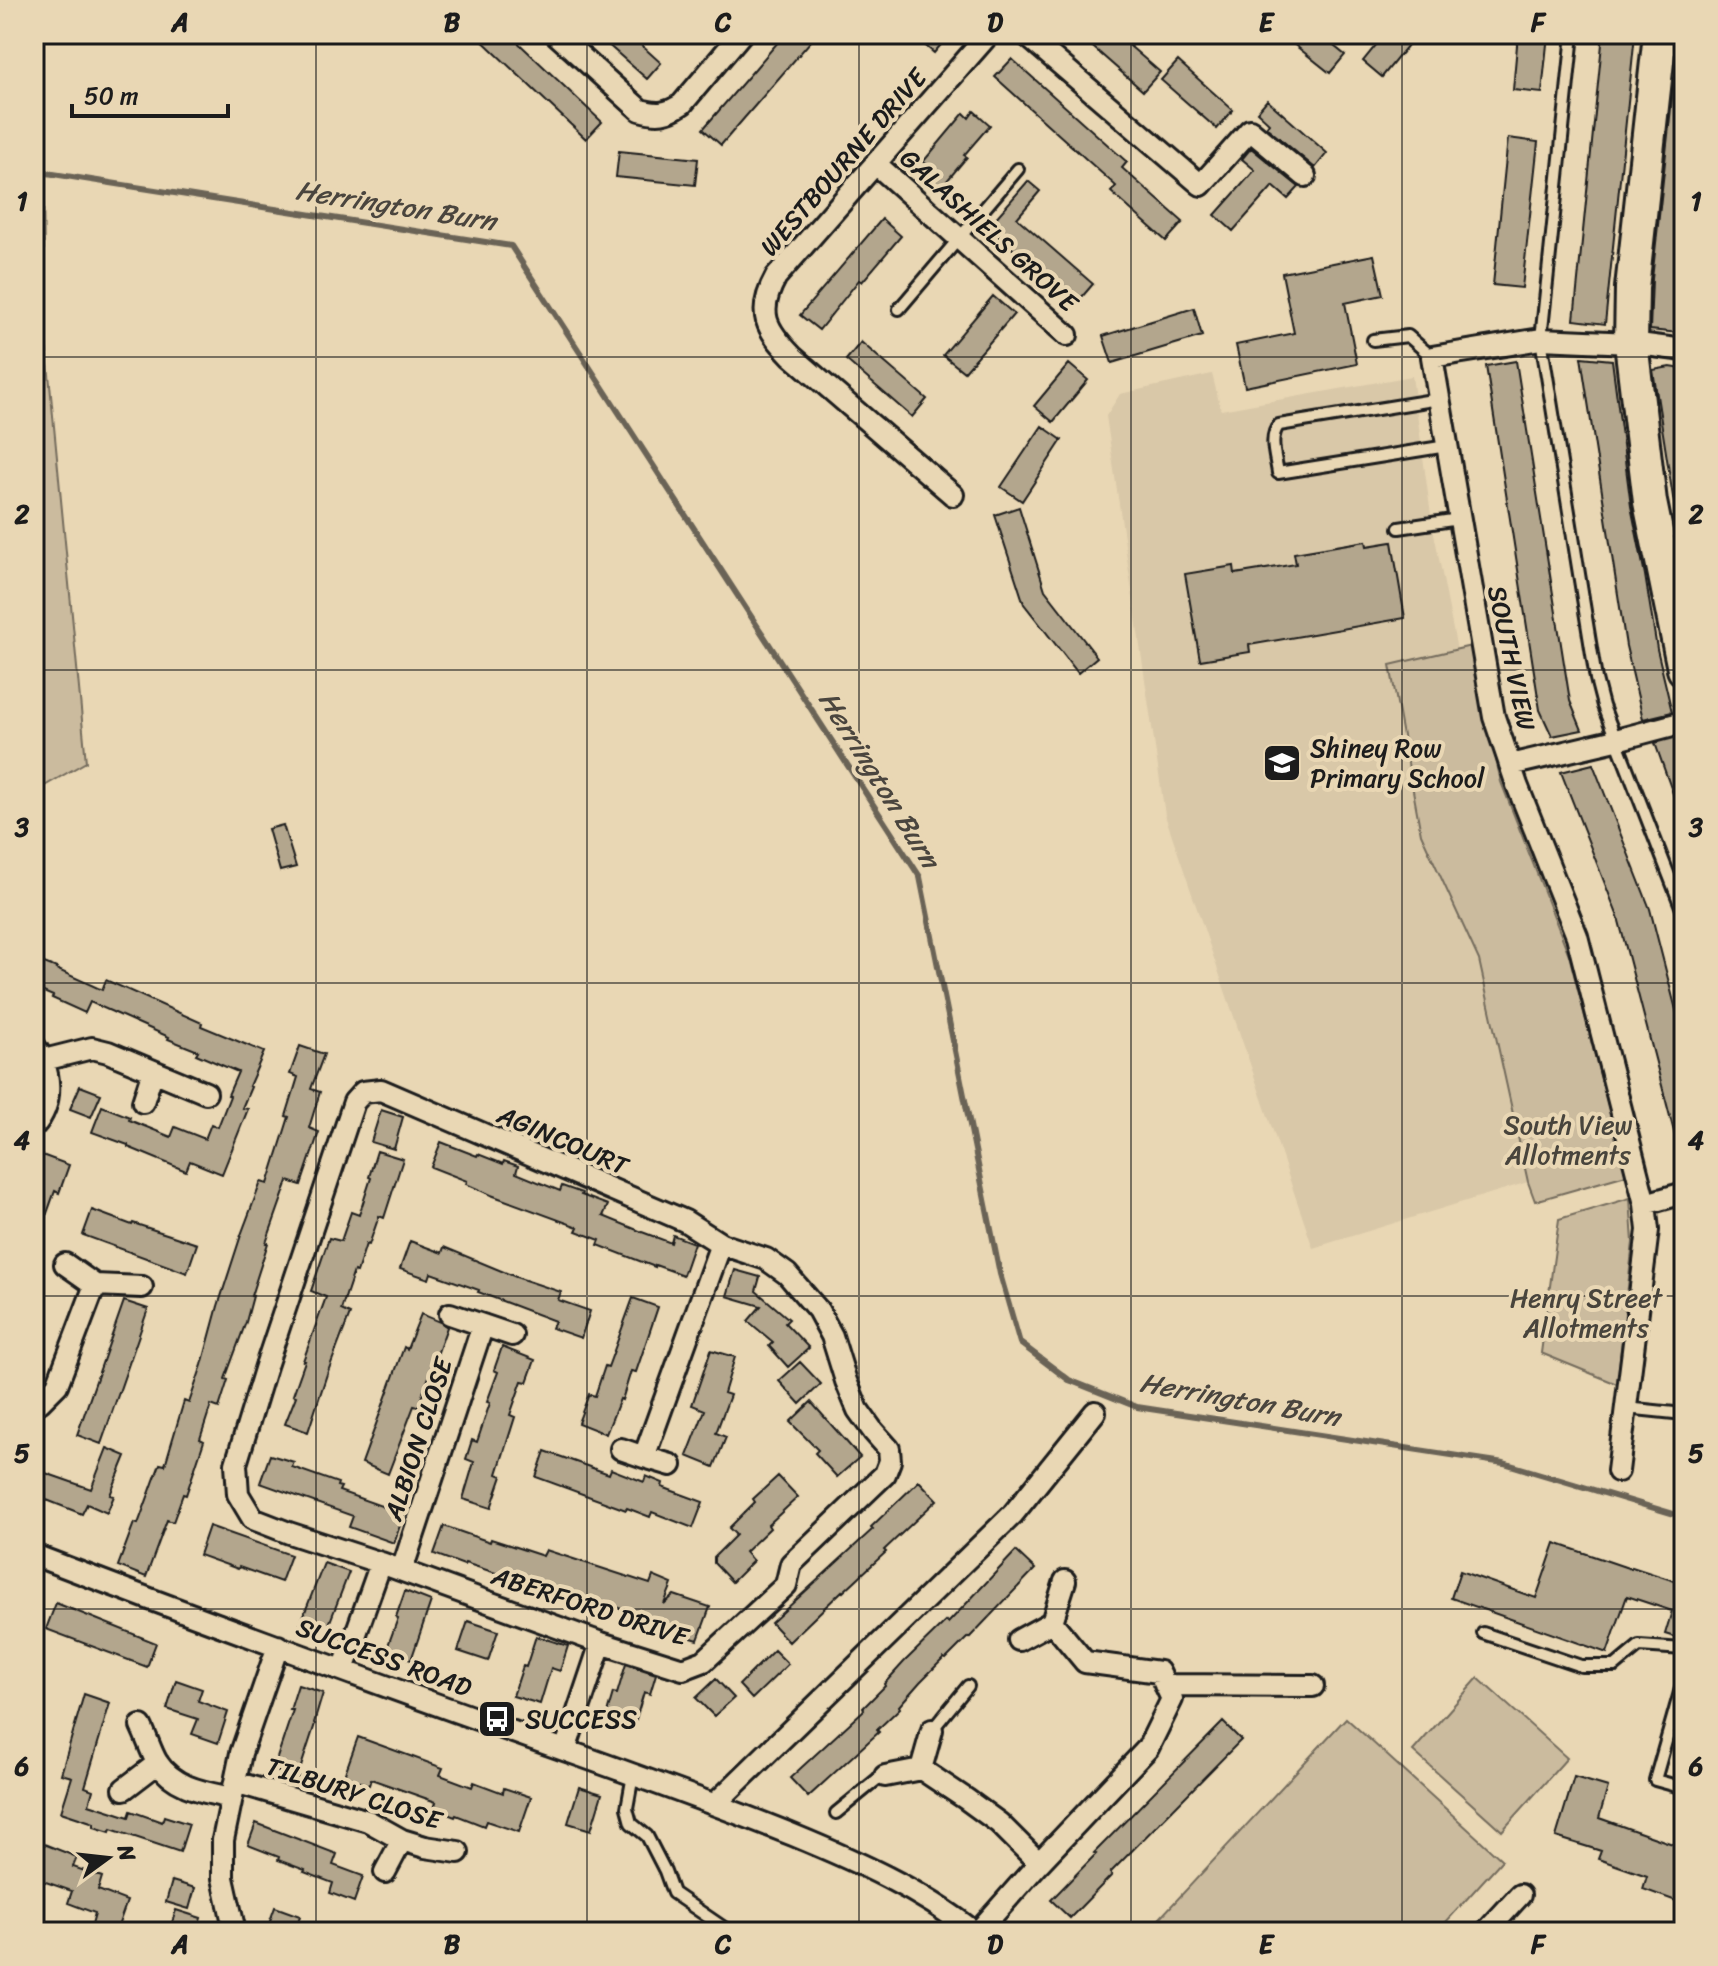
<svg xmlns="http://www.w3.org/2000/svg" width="1718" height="1966" font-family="Sriracha,sans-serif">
<rect width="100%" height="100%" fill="#e9d7b4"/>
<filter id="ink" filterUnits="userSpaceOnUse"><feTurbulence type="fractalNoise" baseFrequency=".0125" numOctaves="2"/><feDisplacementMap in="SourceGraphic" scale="16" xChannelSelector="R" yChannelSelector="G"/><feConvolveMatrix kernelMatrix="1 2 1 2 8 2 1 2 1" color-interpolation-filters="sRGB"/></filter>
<g filter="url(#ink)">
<path fill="#d9c8a8" d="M1212,374L1221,410L1412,376L1432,523L1457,650L1390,665L1421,834L1479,960L1528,1182L1313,1248L1165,815L1106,416L1120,394Z"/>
<path fill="#cbbb9e" stroke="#746c5d" stroke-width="2" d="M34,181L43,184L45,332L86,762L34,792Z
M1471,646L1501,782L1569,955L1626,1175L1535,1201L1528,1182L1479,960L1421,834L1390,665Z
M1630,1198L1633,1242L1617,1384L1541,1353L1559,1219Z
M1478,1678L1567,1758L1502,1831L1413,1751Z
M1346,1718L1502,1860L1437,1932H1147Z"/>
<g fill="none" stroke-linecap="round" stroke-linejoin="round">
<path stroke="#6a6356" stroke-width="6" d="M34,171L511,246L920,877L1000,1274L1020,1343L1069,1380L1137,1407L1504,1463L1684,1517"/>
</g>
<path fill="#b3a68d" stroke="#1c1c1c" stroke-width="2" d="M475,34H509L602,122L586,139Z
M596,34H629L661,63L647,79Z
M785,34H817L721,145L703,129Z
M912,34H950L934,53Z
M1078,34H1116L1160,72L1143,91Z
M1281,34H1319L1345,55L1330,73Z
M1385,34H1417L1382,77L1363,61Z
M1518,34H1548L1542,93L1513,90Z
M1603,34H1635L1605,324L1574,320Z
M1012,59L1127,162L1122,168L1183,222L1166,241L1111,192L1116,186L995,77Z
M1178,61L1233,110L1217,129L1161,80Z
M1674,81L1684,82V280L1679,333L1650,330L1652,279Z
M1267,100L1327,153L1315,168L1266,127L1269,123L1257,112Z
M974,111L990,125L964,155L967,157L941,188L922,172L928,165L923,162L964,113L969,118Z
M1508,138L1538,142L1522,288L1493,285Z
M1251,148L1299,187L1288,199L1273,186L1233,231L1215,215L1255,170L1242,159Z
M619,151L698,159L695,185L616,177Z
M1028,181L1040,191L1017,218L1093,284L1075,305L988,227Z
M882,219L901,236L862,282L859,280L819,330L800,315Z
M1374,255L1383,295L1345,303L1357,364L1245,387L1236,345L1294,333L1282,273Z
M993,296L1014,314L964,372L943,355Z
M1194,308L1202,336L1112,363L1103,336Z
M861,342L927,399L912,417L846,360Z
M1581,357L1612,360L1631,506L1645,575L1657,649L1672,712L1643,719L1626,646Z
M1516,361L1570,701L1582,730L1552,736L1540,710L1486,366Z
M1069,364L1088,380L1053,422L1034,406Z
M1670,367L1684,369V509L1675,510L1653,370Z
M1042,426L1062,440L1022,501L1001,487Z
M1019,507L1045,590L1097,657L1078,673L1024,604L995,515Z
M1366,541L1367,546L1392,542L1405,618L1249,645L1250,652L1200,660L1185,574L1234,566L1235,574L1296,564L1294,553Z
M1682,736L1684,741V818L1682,819L1655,743Z
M1593,764L1650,909L1684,1041V1150L1679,1151L1618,917L1561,772Z
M283,825L296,867L280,871L268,829Z
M34,959L57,968L56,969L102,990L106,980L202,1023L201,1026L264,1052L249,1086L251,1087L242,1108L248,1109L222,1174L190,1161L186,1171L128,1147V1145L92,1132L102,1106L130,1117L129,1120L171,1137L175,1127L205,1139L211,1124L218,1127L230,1096L228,1095L238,1072L196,1054L198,1051L168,1039L169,1037L115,1013L90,1002L85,1013L52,998L53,996L34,988Z
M300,1046L324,1054L311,1089L320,1092L309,1128L319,1132L301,1185L288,1181L266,1243H268L251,1296H253L246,1322L225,1379L228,1380L219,1408L211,1405L200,1439L204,1441L186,1495L183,1494L173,1522L167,1520L146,1577L118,1566L134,1523L138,1524L160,1464L165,1465L184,1401L189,1403L202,1365L218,1306L241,1235L261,1182L268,1184L289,1117L286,1116L298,1077L290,1074Z
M80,1086L101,1094L91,1117L70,1109Z
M381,1110L403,1117L394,1149L371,1142Z
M441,1142L477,1156L478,1154L503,1164L504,1161L518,1166L516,1173L560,1191L562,1186L582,1193L581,1195L608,1205L603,1216L642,1232L671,1243L673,1235L694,1243L683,1275L655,1265V1267L598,1245L600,1240L576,1231L578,1227L491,1195L466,1184L467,1181L431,1167Z
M377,1151L403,1159L384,1218L379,1216L369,1245L366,1244L357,1272L354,1271L341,1310L350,1314L327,1374L308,1432L285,1424L296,1396L293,1395L305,1361H303L326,1297L311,1291L329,1238L341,1241L351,1212L359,1215L371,1178L369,1177Z
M42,1155L69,1165L59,1193L55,1191L36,1244L34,1243V1177Z
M92,1210L132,1225L133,1223L197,1244L187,1273L83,1235Z
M410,1241L442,1253L444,1247L516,1277L561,1292L558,1300L590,1311L581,1338L552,1328L555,1321L478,1292L479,1290L431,1273L429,1279L400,1269Z
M735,1270L760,1277L756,1291L789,1319L785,1323L809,1348L788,1367L769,1346L773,1342L748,1321L761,1306L727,1296Z
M633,1298L658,1307L636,1372L631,1371L622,1400L620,1399L606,1434L578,1423L589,1394L595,1396L605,1366L608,1367Z
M124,1301L148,1309L101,1444L77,1435Z
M421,1314L440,1322L447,1327L418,1407L414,1406L388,1474L362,1463L404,1347L407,1349Z
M502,1347L535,1360L527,1382L522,1381L510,1415L515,1417L497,1474L502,1476L491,1508L463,1499L474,1462L466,1459L472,1440L477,1442L490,1403L487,1402L498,1372L494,1370Z
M711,1350L735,1357L724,1393L730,1395L716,1433L726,1437L714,1467L687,1456L705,1410L692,1405Z
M800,1362L821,1384L800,1404L779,1381Z
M811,1402L860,1457L837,1477L815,1453L818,1450L790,1422Z
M107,1448L126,1456L110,1495L114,1496L107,1513L87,1504L82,1514L34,1495V1469L91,1489Z
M545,1451L609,1474L611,1469L644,1482L646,1476L663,1483L662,1487L703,1502L693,1528L652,1512L650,1517L627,1508L626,1510L536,1477Z
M270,1455L294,1462L292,1467L338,1483L337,1486L341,1487L339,1491L404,1514L394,1543L349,1527L353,1516L260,1483Z
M778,1476L798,1497L768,1525L770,1528L745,1552L753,1561L732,1582L714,1563V1557L736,1535L729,1528L755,1502L753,1499Z
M919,1481L937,1500L884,1550L886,1552L873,1564L843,1592L842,1591L789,1642L771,1623L873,1529L871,1527Z
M209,1526L291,1555L281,1582L239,1567L238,1569L199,1555Z
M444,1526L490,1542L491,1539L543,1556L546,1550L650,1584L653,1576L672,1584L664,1604L674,1595L710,1607L698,1640L676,1633L678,1627L635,1611L634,1613L554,1587L551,1594L532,1587L533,1585L465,1563L464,1565L434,1554Z
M1555,1543L1631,1569L1632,1567L1684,1584V1640L1665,1634L1672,1611L1627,1596L1607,1653L1451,1598L1460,1571L1536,1598Z
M1016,1551L1035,1569L969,1638L968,1637L946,1659L944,1658L920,1682L899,1706L900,1708L877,1730L879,1732L808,1797L790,1778L864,1710L863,1708L885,1686L884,1684L904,1662L946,1621L948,1623Z
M324,1563L349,1572L323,1640L298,1630Z
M405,1591L431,1601L411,1660L386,1651L398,1618L396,1617Z
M56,1603L156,1643L147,1667L46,1629Z
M468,1621L498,1631L488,1661L458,1651Z
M536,1636L568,1646L560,1671L551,1668L540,1704L513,1696L523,1666L526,1667Z
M774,1650L788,1664L752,1699L739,1685Z
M626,1664L656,1674L650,1694L644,1692L633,1729L605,1720L613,1693L617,1694Z
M716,1679L734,1698L714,1716L696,1698Z
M176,1680L202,1689L198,1701L228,1712L218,1743L192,1734L198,1719L167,1709Z
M298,1685L323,1693L314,1723L315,1724L297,1779L273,1770L293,1710H290Z
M84,1694L110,1703L85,1787L93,1790L89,1804L129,1817L131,1811L162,1822L164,1816L189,1824L180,1852L111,1829L110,1832L94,1827V1823L61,1812L72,1777L61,1774Z
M1223,1722L1241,1740L1110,1873L1112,1875L1070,1918L1051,1900L1096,1854L1094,1853Z
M358,1737L443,1768L440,1775L472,1787L474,1782L503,1793L504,1788L531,1797L519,1832L486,1821L484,1826L456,1815L455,1817L434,1809L436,1802L371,1779L369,1785L344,1776Z
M1574,1777L1608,1787L1599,1818L1684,1848V1878L1676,1901L1643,1889L1647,1876L1598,1859L1601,1851L1556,1837Z
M579,1787L602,1794L591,1830L568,1823Z
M256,1823L337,1854L333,1865L363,1876L354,1902L330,1893L333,1883L304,1872L305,1870L278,1860L279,1857L248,1845Z
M34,1840L77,1857L73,1867L102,1877L98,1890L127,1901L116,1932L92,1924L95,1913L68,1903L72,1891L40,1880L36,1890H34Z
M172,1881L195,1888L189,1909L166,1902Z
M275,1907L300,1916L294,1932H266Z
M176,1910L201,1918L197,1932H169Z"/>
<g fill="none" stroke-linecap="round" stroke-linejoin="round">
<g stroke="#1c1c1c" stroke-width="16">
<path id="lane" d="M1573,34L1541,339L1596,679L1603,706L1684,914
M899,309L1018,169
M1373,340L1408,336L1432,357
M1439,399L1279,425C1268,437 1276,458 1278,473L1447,446
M1399,528L1459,519
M1626,1408L1684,1414
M1483,1633L1581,1666H1615L1639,1646L1684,1649
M1684,1678L1655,1780L1684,1788
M932,1730L968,1686
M633,1775L627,1808L631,1823L647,1836L665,1871L673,1893L730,1932
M836,1813L880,1777L885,1776"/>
</g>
<g stroke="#1c1c1c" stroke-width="26">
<path id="street" d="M556,34L640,110C658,115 667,114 682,104L741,34
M1025,34L1201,185L1250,130L1305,176
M876,164L1067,335
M953,495L792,356C766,329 756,313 776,277L989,34
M1510,765L1616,740L1684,722
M34,1045C51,1069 55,1102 34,1126
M44,1060L92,1048L108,1052L206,1093
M143,1102L153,1071
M1645,1204L1684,1193
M65,1264L95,1285L142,1287
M450,1314L512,1335
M34,1405L40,1402L57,1385L95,1285
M621,1449L644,1457
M671,1465L644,1457L721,1244
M1618,1471L1648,1230L1645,1204L1577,936L1517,785L1494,717L1432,357L1541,339L1631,343L1684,350
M34,1555C211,1623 389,1688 567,1751C643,1778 719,1805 793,1835C856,1861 920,1889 974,1932
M402,1570L483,1325
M1019,1640L1052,1622L1065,1581
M343,1670L381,1563L601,1643L683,1669L704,1661L786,1585L791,1564L885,1474L890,1461L889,1449L873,1431L858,1410L846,1381L832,1336L818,1310L787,1274L766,1259L721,1244L685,1221L381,1090L363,1092L354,1102L266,1366L236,1464L238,1494L253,1519L289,1533L381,1563
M1165,1685L1313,1686
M141,1726C147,1738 151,1752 157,1762C174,1788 204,1792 232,1798
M565,1750L601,1643
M921,1769L966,1799L999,1823L1039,1863
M885,1776L921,1769L932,1730
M235,1782L368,1821L402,1840L425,1847L458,1852
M124,1789L158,1763
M716,1803L1013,1514L1095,1412
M385,1872L402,1840
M235,1932L223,1878V1840L241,1753L278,1646
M978,1932L1039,1863L1148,1748L1172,1699L1159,1672L1085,1662L1052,1622
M1486,1932L1520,1895"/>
</g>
<g stroke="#1c1c1c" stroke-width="38">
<path id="primary" d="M1660,34L1632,288L1631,343L1650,502L1684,669"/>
</g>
<use href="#lane" stroke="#e9d7b4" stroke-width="10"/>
<use href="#street" stroke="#e9d7b4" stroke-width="20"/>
<use href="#primary" stroke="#e9d7b4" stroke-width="32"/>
</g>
</g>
<path fill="none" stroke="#1c1c1c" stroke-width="2" stroke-opacity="0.55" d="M316,34V1932M587,34V1932M859,34V1932M1131,34V1932M1402,34V1932M34,357H1684M34,670H1684M34,983H1684M34,1296H1684M34,1609H1684"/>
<defs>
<g id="school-square" transform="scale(2)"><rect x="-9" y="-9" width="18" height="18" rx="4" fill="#1c1c1c" stroke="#e9d7b4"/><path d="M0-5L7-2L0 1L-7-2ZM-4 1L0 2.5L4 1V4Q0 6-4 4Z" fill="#fff"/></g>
<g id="bus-square" transform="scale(2)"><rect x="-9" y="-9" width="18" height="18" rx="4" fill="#1c1c1c" stroke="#e9d7b4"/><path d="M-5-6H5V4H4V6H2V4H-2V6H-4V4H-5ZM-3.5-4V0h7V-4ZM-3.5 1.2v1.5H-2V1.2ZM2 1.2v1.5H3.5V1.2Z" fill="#fff"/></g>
</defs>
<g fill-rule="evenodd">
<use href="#school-square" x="1282" y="763"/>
<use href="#bus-square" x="497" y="1719"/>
</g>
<g text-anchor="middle" stroke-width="8" stroke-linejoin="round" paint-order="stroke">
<g font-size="26" fill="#1c1c1c" stroke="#e9d7b4">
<text transform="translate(843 162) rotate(-49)" y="9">WESTBOURNE DRIVE</text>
<text transform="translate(989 230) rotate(42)" y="9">GALASHIELS GROVE</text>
<text transform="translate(1512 658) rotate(78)" y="9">SOUTH VIEW</text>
<text transform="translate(563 1140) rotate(23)" y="9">AGINCOURT</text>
<text transform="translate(418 1439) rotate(-72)" y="9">ALBION CLOSE</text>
<text transform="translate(590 1606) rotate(18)" y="9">ABERFORD DRIVE</text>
<text transform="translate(384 1657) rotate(20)" y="9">SUCCESS ROAD</text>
<text transform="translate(354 1793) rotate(18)" y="9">TILBURY CLOSE</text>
</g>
<g font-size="26" fill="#1c1c1c" stroke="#e9d7b4" text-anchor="start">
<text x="1310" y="757">Shiney Row<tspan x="1310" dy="30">Primary School</tspan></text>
<text x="525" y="1728">SUCCESS</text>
</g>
<g font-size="26" fill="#48443c" stroke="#e9d7b4">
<text x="1568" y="1134">South View<tspan x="1568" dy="30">Allotments</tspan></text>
<text x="1586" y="1307">Henry Street<tspan x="1586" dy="30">Allotments</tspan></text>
</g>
<g font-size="28" font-style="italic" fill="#4a453e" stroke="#e9d7b4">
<text transform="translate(396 205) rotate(9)" y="10">Herrington Burn</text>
<text transform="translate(880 779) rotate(58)" y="10">Herrington Burn</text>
<text transform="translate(1240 1399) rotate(10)" y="10">Herrington Burn</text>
</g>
</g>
<rect width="1718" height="1966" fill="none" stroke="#e9d7b4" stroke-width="88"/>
<g transform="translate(108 1858) rotate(75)" stroke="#e9d7b4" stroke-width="6" paint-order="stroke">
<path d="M0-6L14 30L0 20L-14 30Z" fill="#1c1c1c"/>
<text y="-12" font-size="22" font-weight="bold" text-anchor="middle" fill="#1c1c1c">N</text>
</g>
<path d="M72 104v12h156v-12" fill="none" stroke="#1c1c1c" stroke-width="4"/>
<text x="84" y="104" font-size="24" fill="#1c1c1c" stroke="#e9d7b4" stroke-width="6" paint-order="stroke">50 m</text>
<rect x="44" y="44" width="1630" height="1878" fill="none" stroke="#1c1c1c" stroke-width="3"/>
<g font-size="26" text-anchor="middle" font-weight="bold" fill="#1c1c1c">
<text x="180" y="31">A</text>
<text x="452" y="31">B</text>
<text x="723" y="31">C</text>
<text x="995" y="31">D</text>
<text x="1266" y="31">E</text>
<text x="1538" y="31">F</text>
<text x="22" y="210">1</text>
<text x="1696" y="210">1</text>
<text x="22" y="523">2</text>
<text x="1696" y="523">2</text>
<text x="22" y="836">3</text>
<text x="1696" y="836">3</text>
<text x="22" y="1149">4</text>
<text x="1696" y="1149">4</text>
<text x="22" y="1462">5</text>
<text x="1696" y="1462">5</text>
<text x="22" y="1775">6</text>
<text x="1696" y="1775">6</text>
<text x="180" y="1953">A</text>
<text x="452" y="1953">B</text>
<text x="723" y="1953">C</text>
<text x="995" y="1953">D</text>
<text x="1266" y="1953">E</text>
<text x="1538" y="1953">F</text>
</g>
</svg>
